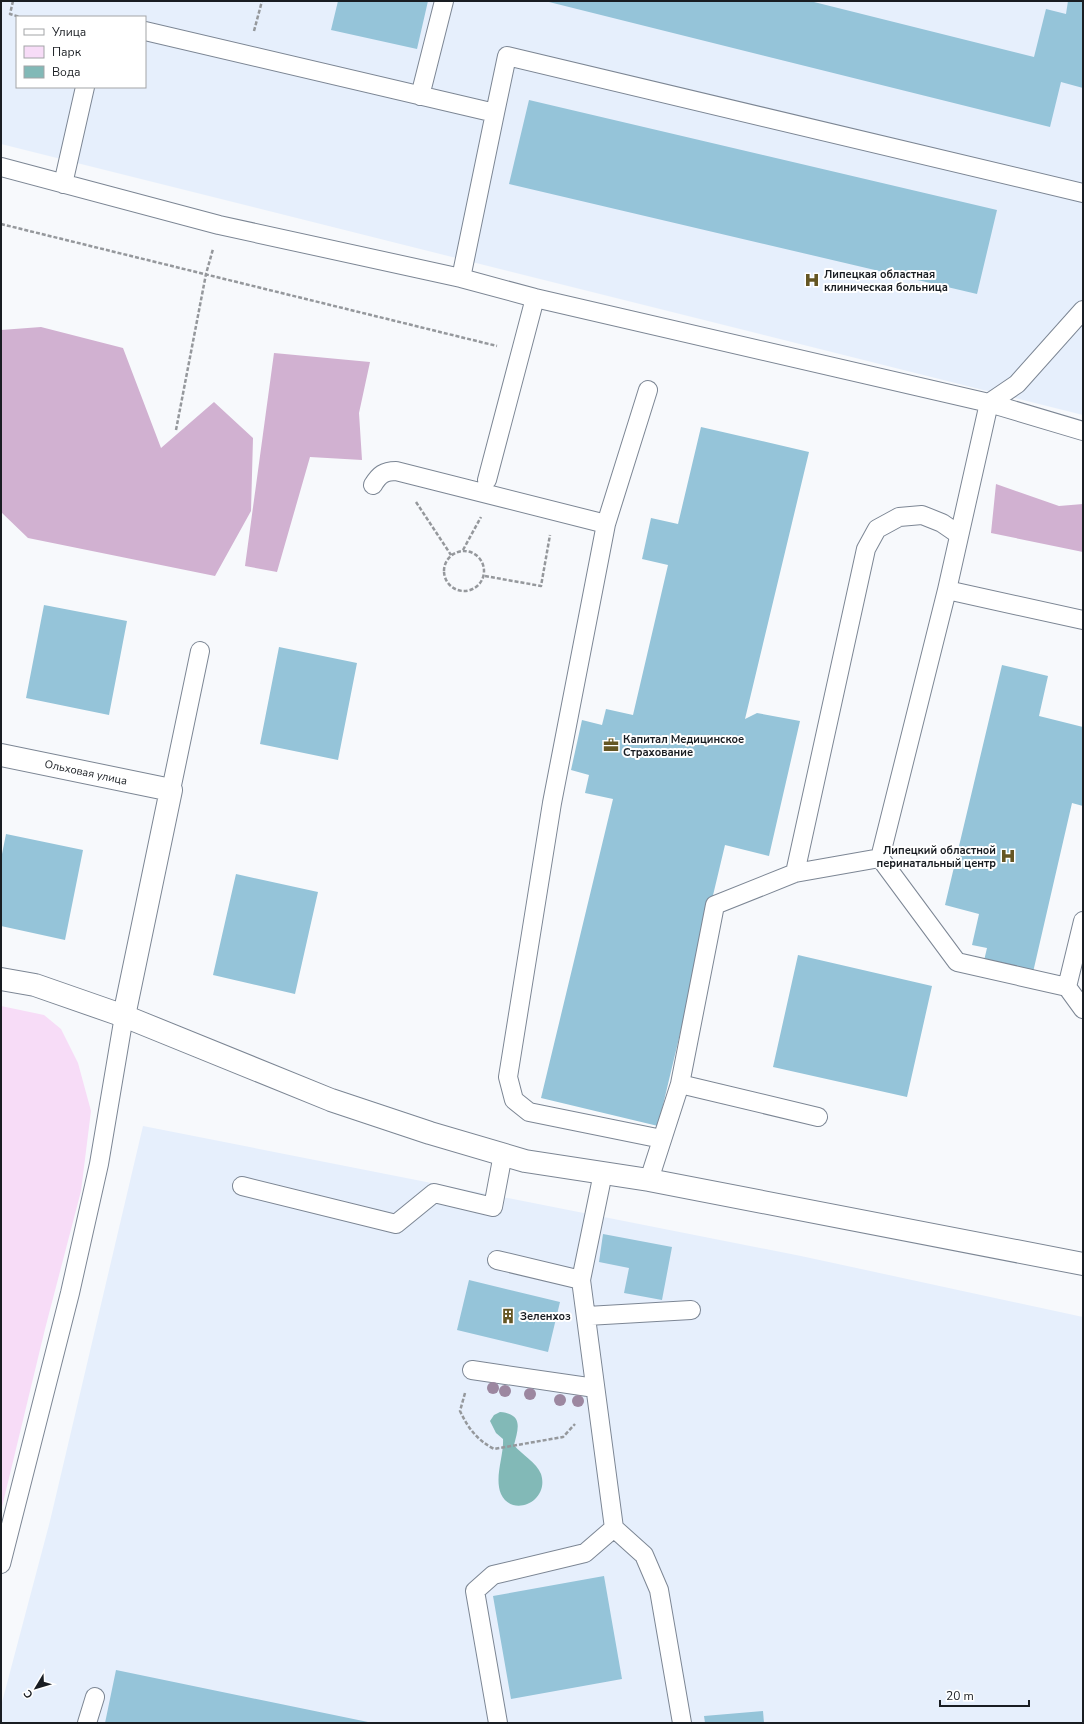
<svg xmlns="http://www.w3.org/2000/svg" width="1084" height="1724" font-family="'Nunito Sans',sans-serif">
<rect width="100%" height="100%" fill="#f7f9fc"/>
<path fill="#e6effc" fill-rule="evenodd" d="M1,1H1083V415L1,144ZM17,17H145V87H17Z
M143,1126L801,1256L1083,1317V1723H1V1706L50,1521Z"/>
<path fill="#f7dcf7" d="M1,1006L44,1015L61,1029L78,1063L91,1111L81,1191L45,1329L1,1511Z"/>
<path fill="#d1b1d1" d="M41,327L123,348L161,448L214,402L253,438L251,511L215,576L28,538L1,512V330Z
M274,353L370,362L359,413L362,460L310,457L277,572L245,566Z
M996,484L1059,506L1083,504V552L991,533Z"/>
<path fill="#82b9b7" d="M500,1412C524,1414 518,1429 514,1445C521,1454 537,1463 541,1474C550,1502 512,1518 501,1494C494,1477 504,1456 503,1439L496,1433L490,1421L494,1415Z"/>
<path fill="#95c4d9" d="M338,1H428L417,49L331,30Z
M810,1L1034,57L1046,9L1066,14L1068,1H1083V88L1061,82L1050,127L549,2Z
M529,100L997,210L977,294L509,184Z
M701,427L809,452L745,719L757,713L800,721L769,856L725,845L658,1126L541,1098L613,799L585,793L589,775L571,770L582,720L602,725L606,709L633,715L668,565L642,559L651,518L678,524Z
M44,605L127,621L109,715L26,698Z
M279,647L357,663L338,760L260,744Z
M1002,665L1048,676L1039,716L1083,727V806L1072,803L1031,981L982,969L987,948L972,945L979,914L945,905Z
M6,834L83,850L65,940L1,926V859Z
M236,874L318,892L295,994L213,975Z
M798,955L932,986L907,1097L773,1067Z
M603,1234L672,1247L662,1300L624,1293L629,1268L599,1262Z
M469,1280L560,1302L548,1352L457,1330Z
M604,1576L622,1679L511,1699L493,1596Z
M116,1670L368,1722V1723H105Z
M763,1711L764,1723H705L704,1716Z"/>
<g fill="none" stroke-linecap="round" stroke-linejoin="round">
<g stroke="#7c8694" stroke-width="20">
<path id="lane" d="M145,31L495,113L461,278
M420,96L444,1
M495,113L507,56L1083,193
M1,167L219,225L461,278L535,298L989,403L1017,384L1083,310
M63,184L85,87
M648,390L606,524L552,803L508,1077L514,1100L529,1112L662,1139
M487,480L535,298
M373,485C379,475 384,471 396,471L606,524
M947,590L1083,620
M171,790L200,651
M880,858L957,962L1067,987L1083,1009
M795,873L866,549L877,529L899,517L922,515L942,523L958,534
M1067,987L1083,921
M680,1084L818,1117
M649,1180L680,1084L715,905L795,873L880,858L947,590L989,403L1083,431
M242,1186L396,1224L434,1193L493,1207L503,1154
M497,1260L581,1280
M587,1316L691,1310
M472,1370L595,1388
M614,1528L644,1555L659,1590L682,1723
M1,1564L70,1293L99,1164L124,1016
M87,1723L95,1697
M498,1723L475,1591L493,1575L585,1553L614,1528L581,1280L603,1173"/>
</g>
<g stroke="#7c8694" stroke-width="24">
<path id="street" d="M1,755L171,790L124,1016
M1,979L35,985L124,1016L331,1100L430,1133L525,1161L649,1180L1083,1264"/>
</g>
<path stroke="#95989c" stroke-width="2.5" stroke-dasharray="4 2" stroke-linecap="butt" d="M13,1L10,14L20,17
M254,31L262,1
M1,224L497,346
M176,430L206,274L213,249
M416,502L451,555
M463,550L481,517
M444 571a20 20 0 1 1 40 0a20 20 0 1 1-40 0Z
M485,576L541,586L550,535
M465,1393L460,1411C468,1428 477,1440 494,1449L563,1437L575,1424"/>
<use href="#lane" stroke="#fff" stroke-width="18"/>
<use href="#street" stroke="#fff" stroke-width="22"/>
</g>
<g fill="#9c87a0">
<circle cx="493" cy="1388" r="6"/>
<circle cx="505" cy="1391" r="6"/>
<circle cx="530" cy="1394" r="6"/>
<circle cx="560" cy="1400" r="6"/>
<circle cx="578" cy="1401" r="6"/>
</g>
<defs>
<g id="hospital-bare" transform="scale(1.2)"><path d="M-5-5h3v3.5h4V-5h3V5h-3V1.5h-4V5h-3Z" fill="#655623" stroke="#fff" stroke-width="2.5" paint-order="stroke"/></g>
<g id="office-bare" transform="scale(1.2)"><path d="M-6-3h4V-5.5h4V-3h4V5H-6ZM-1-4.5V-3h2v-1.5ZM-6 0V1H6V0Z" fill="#655623" stroke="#fff" stroke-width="2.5" paint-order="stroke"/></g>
<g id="building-bare" transform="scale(1.2)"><path d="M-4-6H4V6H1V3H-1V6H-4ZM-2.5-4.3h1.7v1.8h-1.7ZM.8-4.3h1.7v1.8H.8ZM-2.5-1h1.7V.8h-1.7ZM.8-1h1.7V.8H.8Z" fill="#655623" stroke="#fff" stroke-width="2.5" paint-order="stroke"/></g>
</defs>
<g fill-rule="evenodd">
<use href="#hospital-bare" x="812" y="280"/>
<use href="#office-bare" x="611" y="745"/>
<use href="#hospital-bare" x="1008" y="856"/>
<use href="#building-bare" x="508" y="1316"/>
</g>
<g text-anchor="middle" stroke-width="4" stroke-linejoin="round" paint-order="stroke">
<g font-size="11" font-weight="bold" fill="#191d22" stroke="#fff" text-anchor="start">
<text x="824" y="278">Липецкая областная<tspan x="824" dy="13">клиническая больница</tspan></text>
<text x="623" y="743">Капитал Медицинское<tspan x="623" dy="13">Страхование</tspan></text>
<text x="996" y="854" text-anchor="end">Липецкий областной<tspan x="996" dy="13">перинатальный центр</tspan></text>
<text x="520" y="1320">Зеленхоз</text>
</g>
<g font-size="11" fill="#191d22" stroke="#fff">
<text transform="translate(86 772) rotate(12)" y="4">Ольховая улица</text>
</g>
</g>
<rect width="1084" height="1724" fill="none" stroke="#191d22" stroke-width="4"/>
<rect x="16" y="16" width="130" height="72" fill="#ffffff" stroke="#a3a5a7"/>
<rect x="24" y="29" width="20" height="6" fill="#ffffff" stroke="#a3a5a7"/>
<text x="52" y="36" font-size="12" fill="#191d22">Улица</text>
<rect x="24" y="46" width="20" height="12" fill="#f7dcf7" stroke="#a3a5a7"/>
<text x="52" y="56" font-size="12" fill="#191d22">Парк</text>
<rect x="24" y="66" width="20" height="12" fill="#82b9b7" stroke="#a3a5a7"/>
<text x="52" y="76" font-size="12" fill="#191d22">Вода</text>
<g transform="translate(36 1688) rotate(232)" stroke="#ffffff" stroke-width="3" paint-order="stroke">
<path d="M0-3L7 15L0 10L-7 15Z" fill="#191d22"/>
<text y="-6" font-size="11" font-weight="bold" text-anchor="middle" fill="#191d22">С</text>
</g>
<path d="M940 1700v6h89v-6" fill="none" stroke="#191d22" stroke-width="2"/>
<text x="946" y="1700" font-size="12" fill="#191d22" stroke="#ffffff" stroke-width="3" paint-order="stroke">20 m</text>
</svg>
